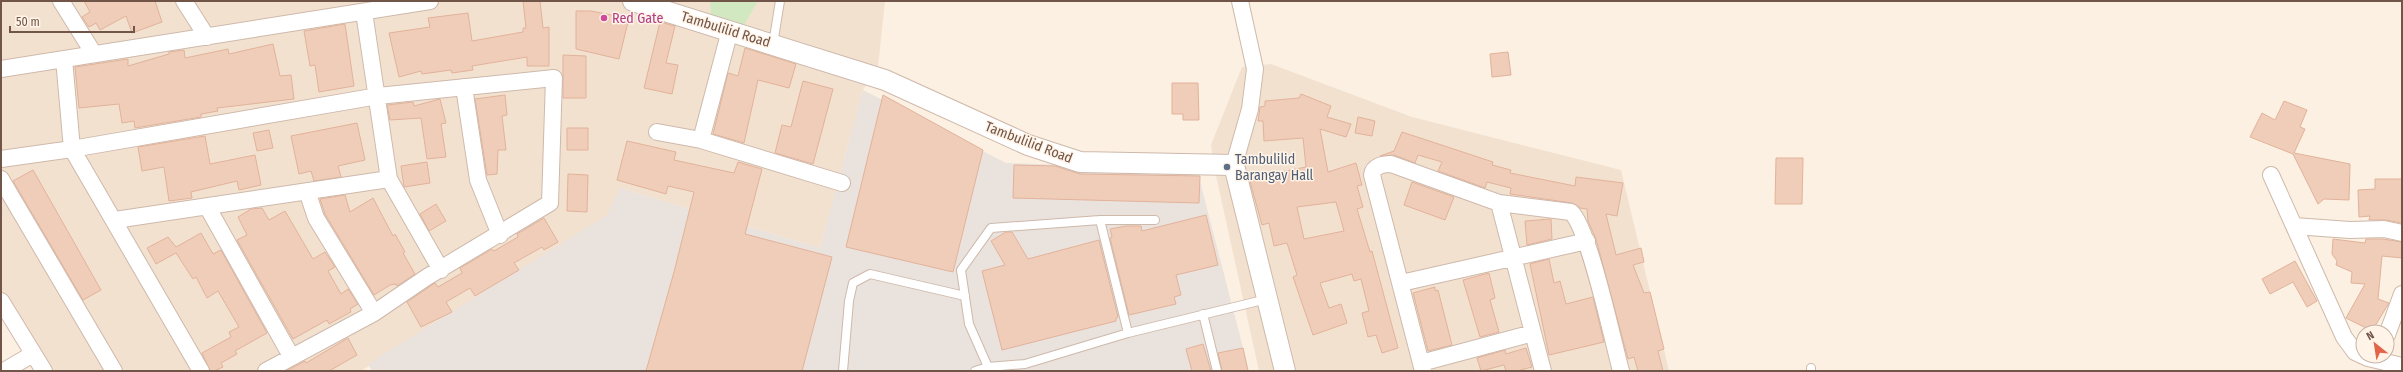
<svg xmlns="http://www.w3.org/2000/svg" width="2403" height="372" font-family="'Fira Sans Condensed',sans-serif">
<rect width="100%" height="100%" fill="#fbf0e1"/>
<path fill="#f3e1d0" d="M1,1H710L711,19L742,29L758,1H885L878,67L863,90L820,248L620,188L607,215L361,371H44L1,292Z
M1271,64L1412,117L1621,170L1669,371H1259L1215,171L1211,145L1242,67Z"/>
<path fill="#eae2dc" d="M863,90L1006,163L1197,170L1249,371H372L368,364L607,215L620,188L820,248Z"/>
<path fill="#d2e8c0" d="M710,1H758L742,29L711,19Z"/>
<path fill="#f0cdb9" stroke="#e2b29a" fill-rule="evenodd" d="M84,1H155L162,22L132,33L126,16L100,30L96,23L89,27L82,17L90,12Z
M523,1H540L543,28L549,27V66H527V57L472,66L473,70L452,73L451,70L422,74L421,71L399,77L389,33L430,27L428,18L468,13L472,41L523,32V28H526Z
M576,11H591L617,16L616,19L628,22L619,59L576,49Z
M660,22L675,26L666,63L678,65L672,94L644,88Z
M345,24L354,86L319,92L315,65L310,66L304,31Z
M273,44L280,76L291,75L294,99L217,108L218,111L201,114V117L135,128L134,121L122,123L119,104L79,108L75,67L128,59V66L169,54V52L184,50L185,58L228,49L229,54Z
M745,48L796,64L789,88L758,80L744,143L713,134L728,73L738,76Z
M1508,52L1511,75L1492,77L1490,54Z
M563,55L586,56V98H563Z
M803,81L833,89L813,164L775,153L782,125L791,127Z
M1172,83H1198L1199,120H1183V114H1172Z
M1301,94L1331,106L1327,117L1351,124L1346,137L1320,129L1328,172L1356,163L1362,185L1357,186L1363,207L1357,209L1370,252L1372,251L1398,348L1382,353L1376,335L1368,337L1362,313L1369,311L1361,279L1354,281L1352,274L1320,283L1329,308L1341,304L1347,323L1313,335L1293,277L1297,275L1287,243L1274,246L1269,223L1262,225L1249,178L1306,167L1303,138L1264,141L1263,121H1258L1260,107L1265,106V101L1299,98ZM1336,202L1344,231L1304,239L1297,207Z
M505,95L507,115L502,116L506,150H498L497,174L487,175L475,99Z
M883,95L983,150L953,272L846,247Z
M440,99L446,123L441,124L446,157L427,159L421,118L390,120L387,105L413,102L414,106Z
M2284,101L2307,110L2300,127L2305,129L2294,153L2350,164L2349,200L2324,199L2318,204L2293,154L2250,137L2262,113L2275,120Z
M1358,117L1375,121L1372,136L1355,133Z
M357,123L365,160L338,166L341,177L314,181L311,171L299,174L291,136Z
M567,128H588V150H567Z
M269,130L273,148L257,151L253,133Z
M1402,132L1493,162L1492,165L1511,170L1510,173L1575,186L1576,177L1623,183L1617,216L1606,214L1616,255L1641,248L1644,262L1633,265L1644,293L1650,292L1664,349L1658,351L1663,371H1638L1634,357L1628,359L1596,239L1588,221L1587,209L1580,208L1572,203L1510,194L1511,188L1487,182L1485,188L1438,171L1442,162L1418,155L1415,163L1394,155L1380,156L1394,151Z
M205,136L210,164L255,155L261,185L239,190L237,181L191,192L192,198L169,201L164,167L142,171L138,147Z
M627,141L676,152L674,160L734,173L738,162L762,169L745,234L832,257L802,371H646L674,272L694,192L668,186L666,194L617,180Z
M1776,158H1803L1802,204H1775Z
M427,162L430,183L404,187L401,166Z
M1014,165L1055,166L1080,174L1200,176L1199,203L1013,198Z
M33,170L101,290L83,300L13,181Z
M568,174L588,175L587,212L567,211Z
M2375,179H2402V223L2386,220H2369L2370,216L2359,217L2358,190L2375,189Z
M1412,182L1454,197L1445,220L1404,205Z
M345,195L350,212L373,198L393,236L395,234L405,252L403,253L415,274L397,286L396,284L390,285L374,295L325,214L320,199Z
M436,204L446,221L429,231L420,214Z
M262,208L269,220L285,211L313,259L325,252L335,267L328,271L341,294L348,289L358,304L350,309L351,312L329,324L327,320L293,339L237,240L247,235L238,217L251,209Z
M1206,215L1218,265L1176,275L1181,295L1174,297L1176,304L1129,315L1110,238L1112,237L1110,229L1126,226H1141L1142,231Z
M544,218L558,242L544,250L542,247L514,263L519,270L475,296L470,288L446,302L452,312L421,327L407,302L435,283L438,287L462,273L460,268L492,249L494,251L518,237L517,234Z
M1551,219L1552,239L1527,245L1525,221Z
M1006,232H1012L1028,259L1099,240L1118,317L1116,318V321L1002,350L982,271L1005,265L991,241Z
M201,233L213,254L221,250L267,333L235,351L237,354L221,363L223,367L214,371H210L202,353L231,337L229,332L239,327L218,291L207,298L196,277L193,279L176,253L156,264L147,248L168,237L176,247Z
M2333,239L2365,243L2366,239H2383L2402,242V258L2382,256L2378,299L2389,303L2372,331L2346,318L2365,284L2351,283L2352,272L2336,265L2337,261L2332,254Z
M1549,259L1554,283L1560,281L1566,304L1593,297L1604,342L1549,355L1530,264Z
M2295,261L2317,301L2307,307L2293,282L2270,294L2262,279Z
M1489,273L1495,298L1490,300L1499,332L1480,337L1463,280Z
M1435,287V291L1438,290L1452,345L1428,351L1413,293Z
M348,338L357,355L329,371H286L305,361L306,363Z
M1203,344L1211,371H1192L1186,349Z
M1243,348L1248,371H1222L1218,353Z
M1526,348L1532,367L1517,371H1506L1504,365L1481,371L1477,358L1505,350L1506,354Z"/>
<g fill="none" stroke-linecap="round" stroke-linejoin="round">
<g stroke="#ceb9ab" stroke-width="10">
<path id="service" d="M773,44L780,1
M1100,220L1128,333
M1155,220H1100L991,228L961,270L969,324L988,367L1025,364L1128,333L1267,299
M1203,314L1217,371
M1811,368V371
M843,371L849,301L853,283L870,274L965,296
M975,371L988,367V371"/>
</g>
<g stroke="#ceb9ab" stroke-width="18">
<path id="minor" d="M61,1L94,54
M184,1L207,37
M364,12L389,179L441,270
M64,59L72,149L201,371
M1,69L430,1
M464,87L478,180L500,235
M657,132L701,140L842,183
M701,140L730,30
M1,159L72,149L378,96L554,78L550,203L427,277L374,313L266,371
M1234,165L1250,109L1255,69L1240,1
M2271,175L2344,337L2355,352L2368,358L2402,366
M1,179L114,371
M307,191L316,218L374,313
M1499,203L1543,371
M208,208L291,356
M115,220L389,179
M2294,226L2350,230L2384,229L2402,233
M1401,283L1587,241
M1,301L44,371
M2387,335L2402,294
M1421,363L1533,333
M4,371L33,354
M1423,371L1372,175C1373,166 1383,164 1391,164L1499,203L1571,212C1589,228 1613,342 1621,371"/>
</g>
<g stroke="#ceb9ab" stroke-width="22">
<path id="tertiary" d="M633,1L885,80L1028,145L1080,162L1234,165L1285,371"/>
</g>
<use href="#service" stroke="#fff" stroke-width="8"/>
<use href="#minor" stroke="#fff" stroke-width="16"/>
<use href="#tertiary" stroke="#fff" stroke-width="20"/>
</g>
<circle fill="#d1479c" stroke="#fff4e7" stroke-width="1.5" cx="604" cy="18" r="4"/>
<circle fill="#5c6f8a" stroke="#fff4e7" stroke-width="1.5" cx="1227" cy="167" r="4"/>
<g text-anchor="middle" stroke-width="3" stroke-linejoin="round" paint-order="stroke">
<g font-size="14" fill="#b23c85" stroke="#fff4e7" text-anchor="start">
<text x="612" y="23">Red Gate</text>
</g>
<g font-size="14" fill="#715549" stroke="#fff4e7">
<text transform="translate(726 29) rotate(17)" y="5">Tambulilid Road</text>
<text transform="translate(1029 142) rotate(21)" y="5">Tambulilid Road</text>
</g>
<g font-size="14" fill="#4e5e75" stroke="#fff4e7" text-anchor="start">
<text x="1235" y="164">Tambulilid<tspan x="1235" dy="16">Barangay Hall</tspan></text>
</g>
</g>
<rect width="2403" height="372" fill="none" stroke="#715549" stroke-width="4"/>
<g transform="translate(2375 344) rotate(330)"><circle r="19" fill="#fff4e7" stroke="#c6b4a8"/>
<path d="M0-3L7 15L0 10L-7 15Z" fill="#e26449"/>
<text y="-6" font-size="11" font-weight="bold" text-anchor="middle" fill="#715549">N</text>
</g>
<path d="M10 26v6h124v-6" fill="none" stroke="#715549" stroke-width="2"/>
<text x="16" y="26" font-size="12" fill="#715549" stroke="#fff4e7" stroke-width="3" paint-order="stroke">50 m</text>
</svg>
